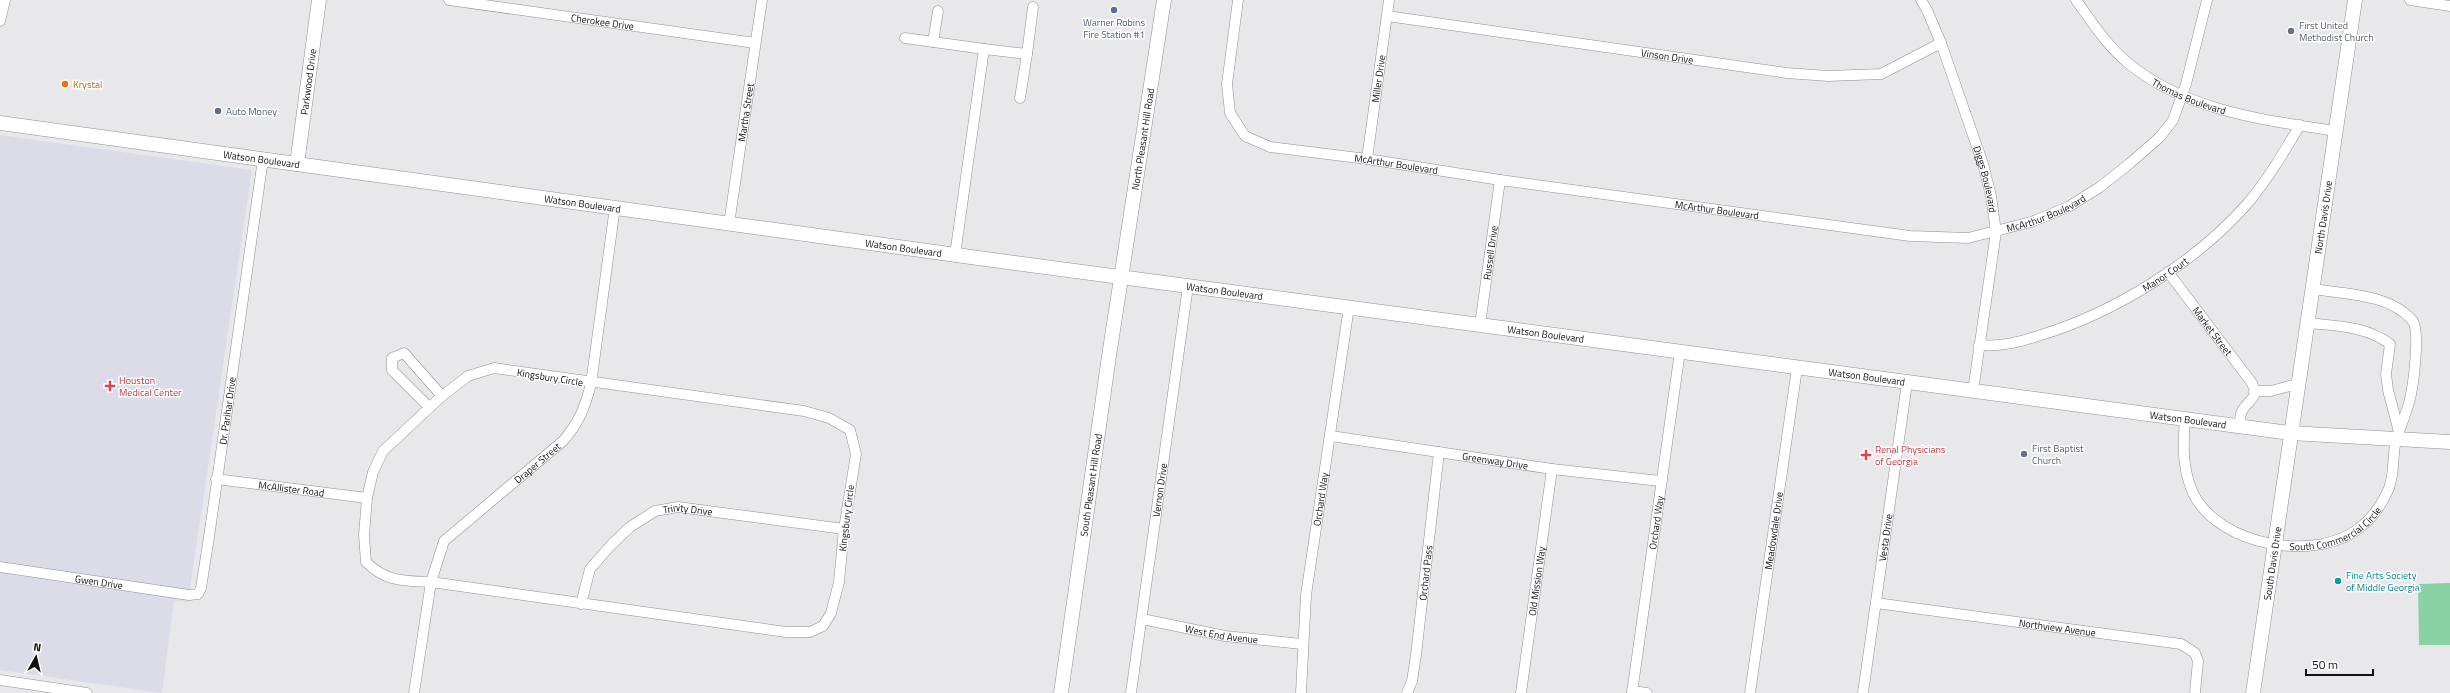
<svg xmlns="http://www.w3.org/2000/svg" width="2450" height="693" font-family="'Titillium Web',sans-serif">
<rect width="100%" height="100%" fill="#e8e8eb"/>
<path fill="#dbdce7" d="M0,135L252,170L188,602L174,601L162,693L0,670Z"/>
<path fill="#89d2a4" d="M2450,583V645H2419L2418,584Z"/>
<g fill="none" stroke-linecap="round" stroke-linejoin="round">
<g stroke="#8f8f92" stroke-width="11">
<g id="street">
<path id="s1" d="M449,0L755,43"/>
<path id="s2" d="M1238,0L1227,84L1230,113L1245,136L1270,147L1367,159L1500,180L1910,236L1968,238L2031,222L2068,207L2100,187L2129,164L2160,137L2173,120L2186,84L2207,0"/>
<path id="s3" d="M1921,0L1927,10L1941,43L1983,164L1991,196L1996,232L1973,391"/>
<path id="s4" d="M2076,0C2092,22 2107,46 2128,63C2186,111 2264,120 2336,131"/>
<path d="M2410,0L2450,6"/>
<path id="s5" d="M1387,16L1787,73L1828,76L1881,74L1941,43"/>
<path d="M0,21L5,0"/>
<path d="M905,38L984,49L955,255"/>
<path d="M933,42L938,11"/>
<path d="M984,49L1027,54L1033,7"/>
<path d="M1020,98L1027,54"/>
<path id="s6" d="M1367,159L1389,0"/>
<path id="s7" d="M729,224L762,0"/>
<path id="s8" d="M2168,272L2252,383C2259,400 2249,398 2242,411C2240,415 2240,422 2240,427"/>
<path d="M2308,323C2337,326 2366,326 2390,344L2386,374L2388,390L2399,432"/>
<path id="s9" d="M1480,325L1500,180"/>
<path id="s10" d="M1979,345C2001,347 2020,342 2041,335C2116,312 2196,262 2248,203C2268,179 2284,152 2300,125"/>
<path d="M494,368L804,411L829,418L850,430L856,454L844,529L839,582L831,613L823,626L810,632H786L431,582C404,581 386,582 366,562L364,535L367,498L373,472L383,451L442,396L468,376Z"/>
<path d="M2255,391H2271L2297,384"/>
<path d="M429,407L392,370V358L404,353L442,396"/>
<path id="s11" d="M2185,419C2183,445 2182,468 2193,493C2219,547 2320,564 2363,525C2375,515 2383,502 2389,488C2395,472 2392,456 2396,440C2400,428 2405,416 2409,403C2413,388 2421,331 2412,320C2389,294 2345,294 2313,289"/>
<path id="s12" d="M1331,436L1552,469L1660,481"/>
<path id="s13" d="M216,479L367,498"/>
<path id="s14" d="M0,567L189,595L198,594L201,588L209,537L263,159"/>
<path id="s15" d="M1876,603L2181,644L2195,653L2198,661L2195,693"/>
<path id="s16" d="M581,604L590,569L611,545L630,527L655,511L678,507L844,529"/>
<path id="s17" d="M1142,619L1225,636L1302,644"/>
<path d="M0,680L87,693"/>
<path d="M1632,691L1647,693"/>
<path id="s18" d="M414,693L431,582L444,541L563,441C579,423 585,407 591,384L615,207"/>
<path id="s19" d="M1131,693L1188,286"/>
<path id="s20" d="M1301,693L1306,595L1349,307"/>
<path id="s21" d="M1407,693L1412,681L1416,655L1439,452"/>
<path id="s22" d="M1521,693L1552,469"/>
<path id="s23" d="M1632,693L1680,351"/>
<path id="s24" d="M1750,693L1797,368"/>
<path id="s25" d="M1863,693L1907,383"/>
</g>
</g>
<g stroke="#8f8f92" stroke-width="15">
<g id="secondary">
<path id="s26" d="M0,123L978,258L2290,433L2450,442"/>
<path id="s27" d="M297,164L319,0"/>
<path id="s28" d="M1061,693L1109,356L1164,0"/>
<path id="s29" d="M2253,693L2355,0"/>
</g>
</g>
<use href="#street" stroke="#fff" stroke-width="10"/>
<use href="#secondary" stroke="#fff" stroke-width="14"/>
</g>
<g fill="#5c6f8a" stroke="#fff" stroke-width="1.5">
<circle cx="1114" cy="10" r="4"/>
<circle cx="218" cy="111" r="4"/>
</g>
<g fill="#6b7280" stroke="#fff" stroke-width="1.5">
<circle cx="2291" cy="31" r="4"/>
<circle cx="2024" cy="454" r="4"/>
</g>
<circle fill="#e8710a" stroke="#fff" stroke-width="1.5" cx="65" cy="84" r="4"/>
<g fill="#e0444e" stroke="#fff" stroke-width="1.5">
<path d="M108 380h4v4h4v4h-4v4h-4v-4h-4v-4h4z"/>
<path d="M1864 449h4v4h4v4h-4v4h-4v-4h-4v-4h4z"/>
</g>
<circle fill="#0f9aa8" stroke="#fff" stroke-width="1.5" cx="2338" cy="581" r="4"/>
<g text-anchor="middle" stroke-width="3" stroke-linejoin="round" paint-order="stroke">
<g font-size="10" fill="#111112" stroke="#fff">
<text dy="4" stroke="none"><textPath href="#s1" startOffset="155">Cherokee Drive</textPath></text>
<text dy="4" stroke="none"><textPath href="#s5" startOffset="283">Vinson Drive</textPath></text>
<text dy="4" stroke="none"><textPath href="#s6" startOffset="81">Miller Drive</textPath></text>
<text dy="4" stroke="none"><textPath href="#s27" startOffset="83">Parkwood Drive</textPath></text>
<text dy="4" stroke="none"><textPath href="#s4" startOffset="152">Thomas Boulevard</textPath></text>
<text dy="4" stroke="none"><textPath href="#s7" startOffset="113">Martha Street</textPath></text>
<text dy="4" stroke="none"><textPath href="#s28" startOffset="560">North Pleasant Hill Road</textPath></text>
<text dy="4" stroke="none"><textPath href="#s26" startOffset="264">Watson Boulevard</textPath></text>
<text dy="4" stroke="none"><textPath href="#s2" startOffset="296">McArthur Boulevard</textPath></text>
<text dy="4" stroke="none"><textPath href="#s3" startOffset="191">Diggs Boulevard</textPath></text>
<text dy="4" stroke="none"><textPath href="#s26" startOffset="588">Watson Boulevard</textPath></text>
<text dy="4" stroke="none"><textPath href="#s2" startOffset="620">McArthur Boulevard</textPath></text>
<text dy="4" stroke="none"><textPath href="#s2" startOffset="955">McArthur Boulevard</textPath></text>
<text dy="4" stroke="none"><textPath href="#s29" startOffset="481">North Davis Drive</textPath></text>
<text dy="4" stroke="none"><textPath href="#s26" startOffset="912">Watson Boulevard</textPath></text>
<text dy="4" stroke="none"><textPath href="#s9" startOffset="73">Russell Drive</textPath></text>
<text dy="4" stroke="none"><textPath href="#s10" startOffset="202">Manor Court</textPath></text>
<text dy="4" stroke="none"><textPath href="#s26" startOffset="1236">Watson Boulevard</textPath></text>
<text dy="4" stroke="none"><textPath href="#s8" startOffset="74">Market Street</textPath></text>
<text dy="4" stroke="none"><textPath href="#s26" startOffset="1560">Watson Boulevard</textPath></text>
<text transform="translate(550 377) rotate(9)" y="4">Kingsbury Circle</text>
<text dy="4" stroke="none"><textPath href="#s26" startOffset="1884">Watson Boulevard</textPath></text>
<text dy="4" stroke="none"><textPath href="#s14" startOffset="386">Dr. Parihar Drive</textPath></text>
<text dy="4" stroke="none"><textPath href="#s26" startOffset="2208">Watson Boulevard</textPath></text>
<text dy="4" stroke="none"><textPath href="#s12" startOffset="166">Greenway Drive</textPath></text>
<text dy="4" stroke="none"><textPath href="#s18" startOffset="277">Draper Street</textPath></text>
<text dy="4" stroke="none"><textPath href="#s28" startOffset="210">South Pleasant Hill Road</textPath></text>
<text dy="4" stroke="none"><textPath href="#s13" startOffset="76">McAllister Road</textPath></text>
<text dy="4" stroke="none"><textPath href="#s19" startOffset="205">Vernon Drive</textPath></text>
<text dy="4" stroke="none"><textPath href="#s20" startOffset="195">Orchard Way</textPath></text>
<text dy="4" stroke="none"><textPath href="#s16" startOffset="157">Trinity Drive</textPath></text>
<text transform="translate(846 518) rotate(-83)" y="4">Kingsbury Circle</text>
<text dy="4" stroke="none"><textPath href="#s23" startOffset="172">Orchard Way</textPath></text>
<text dy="4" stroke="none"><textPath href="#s11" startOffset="241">South Commercial Circle</textPath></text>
<text dy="4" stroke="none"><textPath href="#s24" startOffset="164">Meadowdale Drive</textPath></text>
<text dy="4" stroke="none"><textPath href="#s25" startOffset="157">Vesta Drive</textPath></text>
<text dy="4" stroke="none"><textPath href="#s29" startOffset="131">South Davis Drive</textPath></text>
<text dy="4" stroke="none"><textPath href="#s21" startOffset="122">Orchard Pass</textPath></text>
<text dy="4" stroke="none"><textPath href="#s22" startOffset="113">Old Mission Way</textPath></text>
<text dy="4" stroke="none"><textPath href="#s14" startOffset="100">Gwen Drive</textPath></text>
<text dy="4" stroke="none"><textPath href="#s15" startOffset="183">Northview Avenue</textPath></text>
<text dy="4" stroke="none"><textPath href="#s17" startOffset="81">West End Avenue</textPath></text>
</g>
<g font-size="10" fill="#4e5e75" stroke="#fff">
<text x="1114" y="26">Warner Robins<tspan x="1114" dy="12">Fire Station #1</tspan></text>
<text x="226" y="115" text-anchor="start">Auto Money</text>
</g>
<g font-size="10" fill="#5b616d" stroke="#fff" text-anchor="start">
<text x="2299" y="29">First United<tspan x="2299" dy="12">Methodist Church</tspan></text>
<text x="2032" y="452">First Baptist<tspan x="2032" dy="12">Church</tspan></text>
</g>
<g font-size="10" fill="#c56008" stroke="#fff" text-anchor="start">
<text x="73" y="88">Krystal</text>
</g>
<g font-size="10" fill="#be3a42" stroke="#fff" text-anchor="start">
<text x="119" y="384">Houston<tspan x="119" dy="12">Medical Center</tspan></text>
<text x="1875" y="453">Renal Physicians<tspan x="1875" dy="12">of Georgia</tspan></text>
</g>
<g font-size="10" fill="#0d838f" stroke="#fff" text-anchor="start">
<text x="2346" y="579">Fine Arts Society<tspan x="2346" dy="12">of Middle Georgia</tspan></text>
</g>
</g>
<g transform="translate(36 657) rotate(8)" stroke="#ffffff" stroke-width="3" paint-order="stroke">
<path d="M0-3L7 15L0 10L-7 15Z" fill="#111112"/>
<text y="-6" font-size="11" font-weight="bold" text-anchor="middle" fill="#111112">N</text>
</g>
<path d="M2306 669v6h67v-6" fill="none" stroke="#111112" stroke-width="2"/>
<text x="2312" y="669" font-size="12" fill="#111112" stroke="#ffffff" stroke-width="3" paint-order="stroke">50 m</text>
</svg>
